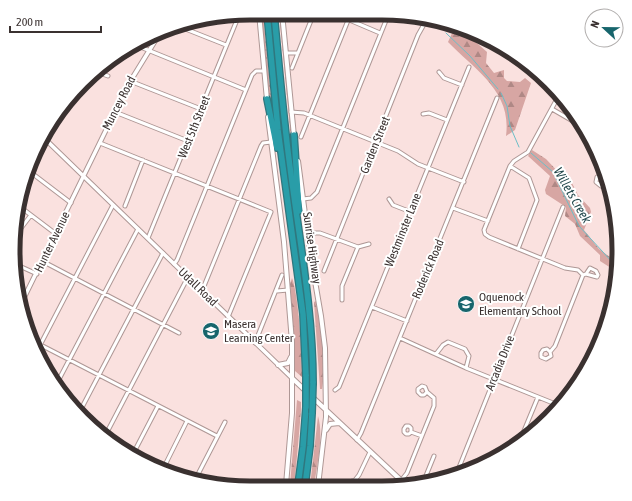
<svg xmlns="http://www.w3.org/2000/svg" width="632" height="501" font-family="'Asap Condensed',sans-serif">
<defs>
<pattern id="grass-dots" width="8" height="8" patternUnits="userSpaceOnUse"><rect width="8" height="8" fill="#d7a6a3"/><path d="M2 2h.1M6 6h.1" fill="none" stroke="#af8885" stroke-width="1.8" stroke-linecap="round"/></pattern>
<pattern id="forest-firs" width="22" height="20" patternUnits="userSpaceOnUse"><rect width="22" height="20" fill="#d7a6a3"/><path d="M5 1l3.5 6h-7zM16 11l3.5 6h-7z" fill="#af8885"/></pattern>
</defs>
<rect width="100%" height="100%" fill="#fae1df"/>
<path fill="url(#grass-dots)" d="M261,13H263L273,116L268,95Z
M279,13H281L294,147L293,160Z"/>
<path fill="url(#forest-firs)" d="M458,26L467,31L469,36L487,52L486,63L494,73L504,70V78L507,81L520,82L525,78L531,83L515,130L506,136C512,91 475,70 448,42L453,31Z
M532,150L546,159L561,175L571,181L578,195L590,208L591,212L584,230L599,249L614,260V270L600,261V255L580,236L575,224L565,216L566,207L546,194L545,190L550,176L528,156Z
M292,278C298,291 303,360 302,377L295,371L290,284Z
M316,301C321,329 327,360 322,389H320L314,302Z
M297,400L301,402V411L295,479L293,485H290Z
M318,416C324,436 317,465 314,486H310Z"/>
<g fill="none" stroke-linecap="round" stroke-linejoin="round">
<path stroke="#6dbec7" stroke-width="1" d="M446,33L470,56L498,89
M501,93L507,106L510,126L519,147
M531,153L553,172L579,226L614,264"/>
<g stroke="#ae9795" stroke-width="5">
<path id="minor" d="M333,13L380,33
M178,26L226,45
M133,44L246,90
M286,53H298
M292,68L314,13
M97,72L108,76
M439,72L444,78L462,85
M130,81L201,109
M558,97L528,152L514,161L510,166L484,230L485,234L489,237L565,268L578,270L583,275L586,274L597,277L598,275L596,271L590,268L586,274
M552,109L583,127
M115,112L188,141
M291,112L304,113L398,151L418,164L464,182
M423,114L429,113L447,120
M301,137L351,13
M100,143L271,212L228,317
M510,166L529,178L537,200L518,249
M29,171L71,203
M602,176L597,177L596,182L601,186L605,184
M303,199L311,198L317,192L389,13
M389,199L393,205L411,212
M19,206L56,234
M125,206L143,160
M453,208L488,221
M308,233H320L358,247
M616,233L613,230L612,226L617,223
M15,236L31,215
M148,238L239,15
M358,247L369,244
M42,261L179,333
M15,264L37,274
M174,264L177,260L252,75L256,71H264
M324,271L418,35L427,19
M202,291L261,146L263,143L271,142
M277,291L288,290
M342,300V286L358,247
M609,302L611,307
M372,307L407,321
M400,338L466,368L558,405
M33,341L217,436
M255,343L282,275
M37,351L113,205
M550,352L547,349L543,350L541,353V357L546,359L551,356L550,352L555,346L583,275
M436,354L443,345L448,342L465,349L469,356L466,368
M56,385L138,229
M335,390L339,387L469,67
M79,413L163,253
M411,432L409,434H406L404,432V429L406,426H409L411,428V432L422,436
M105,436L188,277
M521,438L538,397
M357,440L361,433L497,98
M133,454L158,406
M164,467L187,421
M456,475L563,207
M195,480L225,422
M423,483L434,456
M338,486L355,480L359,475L370,452
M396,487L407,473L434,406V398L427,392L425,387L422,386L418,389V392L421,395H424L427,392"/>
</g>
<g stroke="#ae9795" stroke-width="5.5">
<path id="tertiary" d="M43,137L293,379
M20,306L128,85L160,33"/>
</g>
<g stroke="#ae9795" stroke-width="6">
<path id="secondary" d="M259,13L267,100
M282,13L294,136
M268,117L284,242L292,342V413L286,485
M298,161L310,252L321,316L325,348L326,417L318,486
M278,365L288,363L291,357
M293,379L407,486
M326,430L330,424L339,423"/>
</g>
<g stroke="#2f777e" stroke-width="8">
<path id="motorway" d="M267,13L278,130L303,314L306,376
M274,13C279,64 283,116 290,167C299,238 313,310 313,383
M267,99L277,148
M294,135L299,211
M298,485L303,447L306,407
M305,486L310,446L312,413"/>
</g>
<use href="#minor" stroke="#fff" stroke-width="3"/>
<use href="#tertiary" stroke="#fff" stroke-width="3.5"/>
<use href="#secondary" stroke="#fff" stroke-width="4"/>
<use href="#motorway" stroke="#299da8" stroke-width="5.5"/>
<g stroke="#2f777e" stroke-width="8" stroke-linecap="butt">
<path id="motorway-bridge" d="M306,407V376
M312,413L313,383"/>
</g>
<use href="#motorway-bridge" stroke="#299da8" stroke-width="5.5"/>
</g>
<defs>
<g id="school-disc" transform="scale(0.9)"><circle r="9.5" fill="#17656c" stroke="#fff"/><path d="M0-5L7-2L0 1L-7-2ZM-4 1L0 2.5L4 1V4Q0 6-4 4Z" fill="#fff"/></g>
</defs>
<g fill-rule="evenodd">
<use href="#school-disc" x="466" y="304"/>
<use href="#school-disc" x="211" y="331"/>
</g>
<g text-anchor="middle" stroke-width="4" stroke-linejoin="round" paint-order="stroke">
<g font-size="12" fill="#3a3130" stroke="#fff">
<text transform="translate(119 103) rotate(-63)" y="4">Muncey Road</text>
<text transform="translate(194 127) rotate(-68)" y="4">West 5th Street</text>
<text transform="translate(375 145) rotate(-68)" y="4">Garden Street</text>
<text transform="translate(403 230) rotate(-68)" y="4">Westminster Lane</text>
<text transform="translate(52 242) rotate(-64)" y="4">Hunter Avenue</text>
<text transform="translate(312 248) rotate(82)" y="4">Sunrise Highway</text>
<text transform="translate(428 269) rotate(-67)" y="4">Roderick Road</text>
<text transform="translate(198 287) rotate(44)" y="4">Udall Road</text>
<text transform="translate(500 363) rotate(-68)" y="4">Arcadia Drive</text>
</g>
<g font-size="12" fill="#3a3130" stroke="#fff" text-anchor="start">
<text x="479" y="301">Oquenock<tspan x="479" dy="14">Elementary School</tspan></text>
<text x="224" y="328">Masera<tspan x="224" dy="14">Learning Center</tspan></text>
</g>
<g font-size="13" font-style="italic" fill="#21474b" stroke="#fff">
<text transform="translate(573 195) rotate(60)" y="5">Willets Creek</text>
</g>
</g>
<path d="M0 0H632V501H0ZM250 20H382A230 230 0 0 1 612 250V251A230 230 0 0 1 382 481H250A230 230 0 0 1 20 251V250A230 230 0 0 1 250 20Z" fill="#fff" fill-rule="evenodd"/>
<path fill="none" stroke="#3a3130" stroke-width="5" d="M250 20H382A230 230 0 0 1 612 250V251A230 230 0 0 1 382 481H250A230 230 0 0 1 20 251V250A230 230 0 0 1 250 20Z"/>
<g transform="translate(604 28) rotate(292)"><circle r="19" fill="#ffffff" stroke="#b0adac"/>
<path d="M0-3L7 15L0 10L-7 15Z" fill="#17656c"/>
<text y="-6" font-size="11" font-weight="bold" text-anchor="middle" fill="#3a3130">N</text>
</g>
<path d="M10 26v6h91v-6" fill="none" stroke="#3a3130" stroke-width="2"/>
<text x="16" y="26" font-size="12" fill="#3a3130" stroke="#ffffff" stroke-width="3" paint-order="stroke">200 m</text>
</svg>
